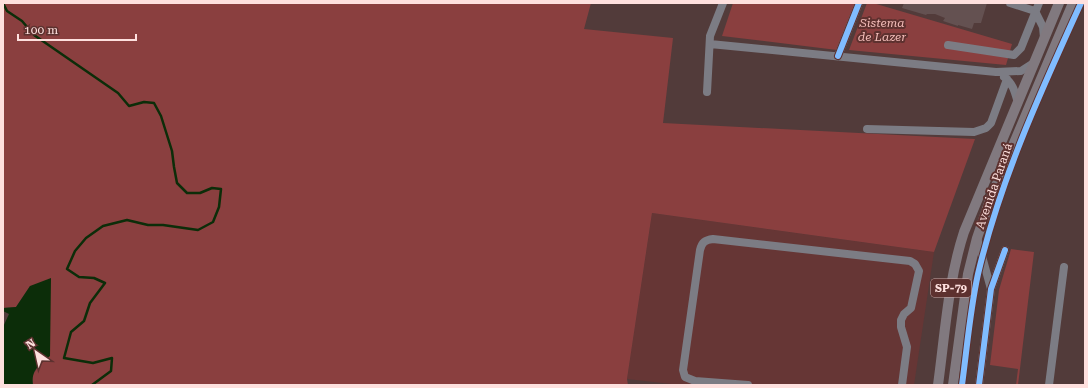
<svg xmlns="http://www.w3.org/2000/svg" width="1088" height="388" font-family="'Roboto Serif',serif">
<rect width="100%" height="100%" fill="#523b3a"/>
<path fill="#663635" d="M652,213L934,252L914,385H680L627,379Z"/>
<path fill="#8a3f3f" d="M3,3H591L584,29L673,38L663,123L975,139L934,252L652,213L627,379L628,385H33L32,376L40,364L50,355L30,286L16,307L3,308Z
M733,3H856L837,50L722,36Z
M867,3H873L1012,44L1006,65L849,50Z
M1011,249L1034,252L1018,385H1016L1018,369L990,365L999,290Z"/>
<path fill="#0c2d09" d="M51,278L50,356C39,365 31,370 33,385H3V327L9,314L3,311V308L16,307L30,286Z"/>
<g fill="none" stroke-linecap="round" stroke-linejoin="round">
<path stroke="#0c2d09" stroke-width="2.5" d="M3,3L7,11L22,21L34,35L118,93L129,106L144,102L154,103L161,116L172,151L174,167L177,183L187,193H200L212,188L221,189L219,207L213,222L198,230L163,225H148L127,220L103,226L86,238L75,251L67,269L79,277L94,278L105,283L90,303L84,321L71,332L64,358L93,363L112,358L111,371L92,385"/>
</g>
<path fill="#645151" d="M904,3H987L981,23H974L972,29L958,25V26L943,21L945,18L935,14H927L926,15L902,8Z"/>
<g fill="none" stroke-linecap="round" stroke-linejoin="round">
<path stroke="#7c7c84" stroke-width="8" d="M1010,3L1035,11
M1035,11L1043,27L1044,38
M710,44L996,72L1021,71L1035,62
M948,45L1014,55L1021,48L1039,3
M838,56L859,3
M1004,77C1013,83 1015,92 1018,103
M707,92L710,36L723,3
M867,129L974,132L986,128L991,123L1007,79
M977,238L991,289
M748,385L695,381L685,377L683,370L700,250C702,242 705,240 713,239L910,261L915,264L919,271L911,308L904,314L901,320V327L907,347L902,385
M979,385L991,289L1005,250
M1049,385L1064,267"/>
<path stroke="#81797f" stroke-width="10" d="M938,385C945,334 948,281 964,232L1059,3
M953,385L968,274L977,238L990,200L1073,3"/>
<g stroke="#5d312f" stroke-width="8">
<path id="cycleway" d="M838,56L859,3
M962,385C967,348 970,310 978,274C1000,180 1041,91 1081,3
M979,385L991,289L1005,250"/>
</g>
<use href="#cycleway" stroke="#80bcff" stroke-width="6"/>
</g>
<g text-anchor="middle" stroke-width="4" stroke-linejoin="round" paint-order="stroke">
<rect fill="#5d312f" stroke="#ceacaa" stroke-width="1" x="931" y="279" width="40" height="18" rx="3"/>
<g font-size="11" font-weight="bold" fill="#fee0de">
<text x="951" y="292">SP-79</text>
</g>
<g font-size="12" font-style="italic" fill="#f3bcb8" stroke="#5d312f">
<text x="882" y="27">Sistema<tspan x="882" dy="14">de Lazer</tspan></text>
</g>
<g font-size="12" fill="#fee0de" stroke="#5d312f">
<text transform="translate(994 186) rotate(-71)" y="4">Avenida Paraná</text>
</g>
</g>
<rect width="1088" height="388" fill="none" stroke="#fee0de" stroke-width="8"/>
<g transform="translate(36 352) rotate(326)" stroke="#5d312f" stroke-width="3" paint-order="stroke">
<path d="M0-3L7 15L0 10L-7 15Z" fill="#fee0de"/>
<text y="-6" font-size="11" font-weight="bold" text-anchor="middle" fill="#fee0de">N</text>
</g>
<path d="M18 34v6h118v-6" fill="none" stroke="#fee0de" stroke-width="2"/>
<text x="24" y="34" font-size="12" fill="#fee0de" stroke="#5d312f" stroke-width="3" paint-order="stroke">100 m</text>
</svg>
